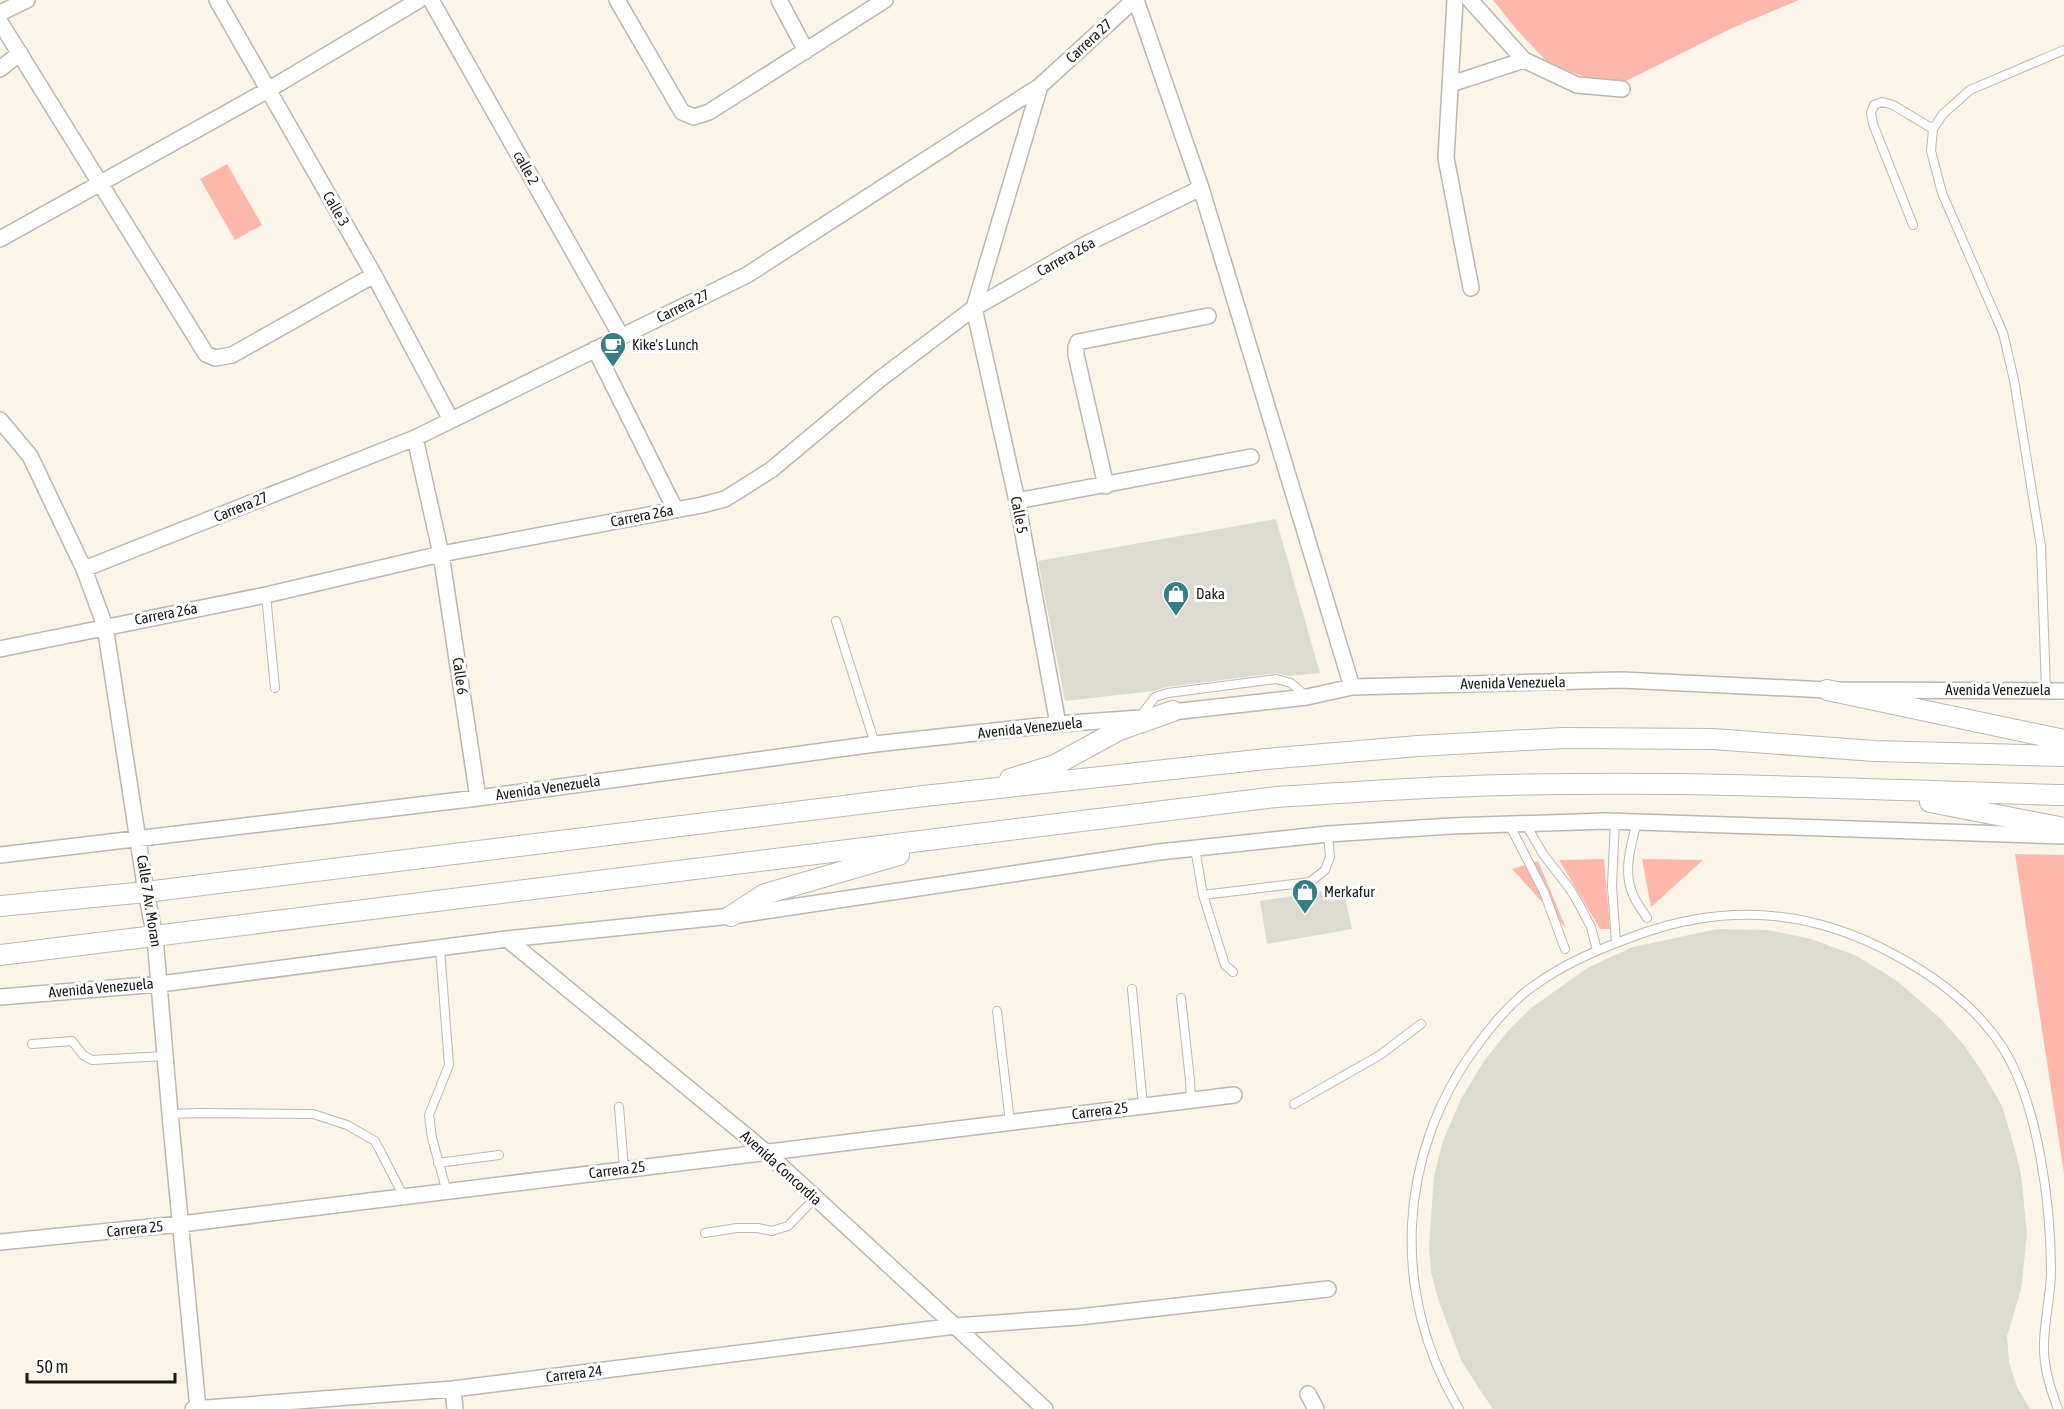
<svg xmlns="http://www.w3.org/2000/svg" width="2064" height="1409" font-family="'Asap Condensed',sans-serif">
<rect width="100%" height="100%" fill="#fbf4e9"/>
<path fill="#fdb8ab" d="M1493,0H1799L1730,29L1624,82L1588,78L1549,64L1517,30Z
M227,164L262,225L235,240L200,179Z
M2015,854L2064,855V1173Z
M1604,859L1610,929H1600L1559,860Z
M1642,859L1703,860L1651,907Z
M1538,861L1566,928L1512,869Z"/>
<path fill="#dcdbcf" d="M1276,519L1320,673L1289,676L1275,673L1167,687L1154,691L1065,701L1038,561Z
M1343,888L1352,929L1267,944L1260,901Z
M1717,929L1768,930L1811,939L1857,956L1897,981L1940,1018L1964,1045L1983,1073L2002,1106L2012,1139L2021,1174L2027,1234L2021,1290L2007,1336L2009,1362L2017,1387L2030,1409H1493L1480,1390L1461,1360L1439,1302L1431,1272L1429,1246L1434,1176L1443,1141L1461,1099L1484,1061L1508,1031L1531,1008L1589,967L1633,947Z"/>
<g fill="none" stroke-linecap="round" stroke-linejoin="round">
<g stroke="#bdb7ad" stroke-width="10">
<path id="service" d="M1913,225L1873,124L1871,113L1874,105L1882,102L1893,105L1933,129
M266,595L275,688
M836,621L875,744
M2046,690L2041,547L2014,380L2003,333L1942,193L1931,151L1933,129L1943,114L1970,90L2064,50
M1139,718L1155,697L1168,693L1276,679L1291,683L1306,696
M1615,821L1612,886L1616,943
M1637,821C1631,846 1622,873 1634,897C1637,904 1643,911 1647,918
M1525,823L1543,854L1570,889L1580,906L1591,927L1597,950
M1509,824L1544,892L1565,949
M1195,848L1203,895L1225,965L1233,972
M1203,895L1310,882L1325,870L1330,857L1328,834
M440,949L449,1065L429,1115L432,1138L447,1192
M1132,989L1143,1106
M1181,998L1190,1080L1191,1101
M997,1011L1010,1122
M32,1044L72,1041L83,1055L92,1060L165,1056
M1294,1104L1380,1055L1421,1024
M619,1107L624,1169
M170,1114L200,1113L313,1114L347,1125L375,1141L404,1197
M438,1163L499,1155
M705,1233L737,1228H758L772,1231L788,1226L815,1198
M1459,1409C1390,1294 1397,1154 1476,1047C1492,1025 1510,1003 1532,987C1566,962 1604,947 1643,933C1731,903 1813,910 1895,955C1936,977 1977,1008 2003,1048C2039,1106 2051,1206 2051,1274C2050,1297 2045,1319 2044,1342C2043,1366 2050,1388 2058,1409"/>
</g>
<g stroke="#bdb7ad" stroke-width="18">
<path id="minor" d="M217,0L374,275L451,420
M431,0L621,336
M617,0L682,112L694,117L709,112L885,0
M779,0L806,51
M1136,0L1201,188L1352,687
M1455,0L1446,158L1471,288
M1470,0L1524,60L1577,85L1622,89
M0,13L27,0
M0,22L206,354L215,358L232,355L374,275
M0,69L20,53
M1451,84L1524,60
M1040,86L974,308L1017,501L1058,724
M0,239L268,90L419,0
M595,349L675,509
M0,420L30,456L84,569L105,626L146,892L155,937L170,1114L198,1409
M415,438L441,554L478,798
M1106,486L1076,355V347L1078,342L1208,316
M1017,501L1251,457
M84,569L415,438L747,275L1040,86L1134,0
M0,649L266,595L441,554L702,505L725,499L771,470L880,379L974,308L1086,244L1201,188
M1163,713L1307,697L1352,687L1622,680L1827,690L2064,691
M0,855L478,798L875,744L1058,724L1140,718
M507,939L767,1153L1045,1409
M0,997L160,984L507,939L731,916L1159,852L1328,834L1451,826L1607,821L2064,836
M0,1242L181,1224L1234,1095
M453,1389L455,1409
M1308,1394L1316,1409
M193,1409L453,1389L955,1326L1079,1317L1328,1289"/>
</g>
<g stroke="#bdb7ad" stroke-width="22">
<path id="tertiary" d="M1827,690L2064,740
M1010,779L1055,765L1119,730L1173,711
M1930,802L2064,828
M0,906L146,892L924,796L1266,759L1418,746L1564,738L1713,739L1874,751L2064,756
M731,916L765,894L899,855
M0,955L1276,797C1374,791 1472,784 1570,784C1735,782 1900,791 2064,795"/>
</g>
<use href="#service" stroke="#fff" stroke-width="8"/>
<use href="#minor" stroke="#fff" stroke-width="15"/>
<use href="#tertiary" stroke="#fff" stroke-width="20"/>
</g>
<defs>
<g id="cafe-pin" transform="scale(1.35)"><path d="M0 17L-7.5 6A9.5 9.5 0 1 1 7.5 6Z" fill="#367e86" stroke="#fff"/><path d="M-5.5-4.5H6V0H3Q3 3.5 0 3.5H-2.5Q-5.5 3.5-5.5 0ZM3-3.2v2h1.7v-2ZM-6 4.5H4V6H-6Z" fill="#fff"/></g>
<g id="shop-pin" transform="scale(1.35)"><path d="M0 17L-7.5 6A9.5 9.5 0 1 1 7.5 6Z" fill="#367e86" stroke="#fff"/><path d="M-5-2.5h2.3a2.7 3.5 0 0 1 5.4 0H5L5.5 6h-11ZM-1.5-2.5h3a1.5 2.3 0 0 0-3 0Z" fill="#fff"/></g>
</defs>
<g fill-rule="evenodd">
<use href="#cafe-pin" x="613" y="345"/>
<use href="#shop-pin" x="1176" y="594"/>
<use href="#shop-pin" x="1305" y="892"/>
</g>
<g text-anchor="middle" stroke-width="6" stroke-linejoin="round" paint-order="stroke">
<g font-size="15" fill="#191713" stroke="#fff">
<text transform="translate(1089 41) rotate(-43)" y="5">Carrera 27</text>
<text transform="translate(526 168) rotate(61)" y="5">calle 2</text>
<text transform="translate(336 209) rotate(60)" y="5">Calle 3</text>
<text transform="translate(1066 257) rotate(-29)" y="5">Carrera 26a</text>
<text transform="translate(683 306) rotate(-26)" y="5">Carrera 27</text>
<text transform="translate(241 507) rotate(-22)" y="5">Carrera 27</text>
<text transform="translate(1019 515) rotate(79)" y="5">Calle 5</text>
<text transform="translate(642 516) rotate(-11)" y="5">Carrera 26a</text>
<text transform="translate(166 614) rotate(-11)" y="5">Carrera 26a</text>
<text transform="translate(460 676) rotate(82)" y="5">Calle 6</text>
<text transform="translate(1513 683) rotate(-1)" y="5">Avenida Venezuela</text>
<text x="1998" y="695">Avenida Venezuela</text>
<text transform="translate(1030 728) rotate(-6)" y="5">Avenida Venezuela</text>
<text transform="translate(548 788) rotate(-8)" y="5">Avenida Venezuela</text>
<text transform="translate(149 901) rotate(81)" y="5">Calle 7 Av. Moran</text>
<text transform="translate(101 988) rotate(-5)" y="5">Avenida Venezuela</text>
<text transform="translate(1100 1111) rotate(-7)" y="5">Carrera 25</text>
<text transform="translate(781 1168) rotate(42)" y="5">Avenida Concordia</text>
<text transform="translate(617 1170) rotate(-7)" y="5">Carrera 25</text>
<text transform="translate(135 1229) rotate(-6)" y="5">Carrera 25</text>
<text transform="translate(574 1374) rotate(-7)" y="5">Carrera 24</text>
</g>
<g font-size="15" fill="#191713" stroke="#fff" text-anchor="start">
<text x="632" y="350">Kike's Lunch</text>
<text x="1196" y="599">Daka</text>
<text x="1324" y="897">Merkafur</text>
</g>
</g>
<path d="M27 1373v9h148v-9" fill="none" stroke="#191713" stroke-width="3"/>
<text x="36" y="1373" font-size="18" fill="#191713" stroke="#ffffff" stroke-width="4.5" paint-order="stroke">50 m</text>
</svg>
